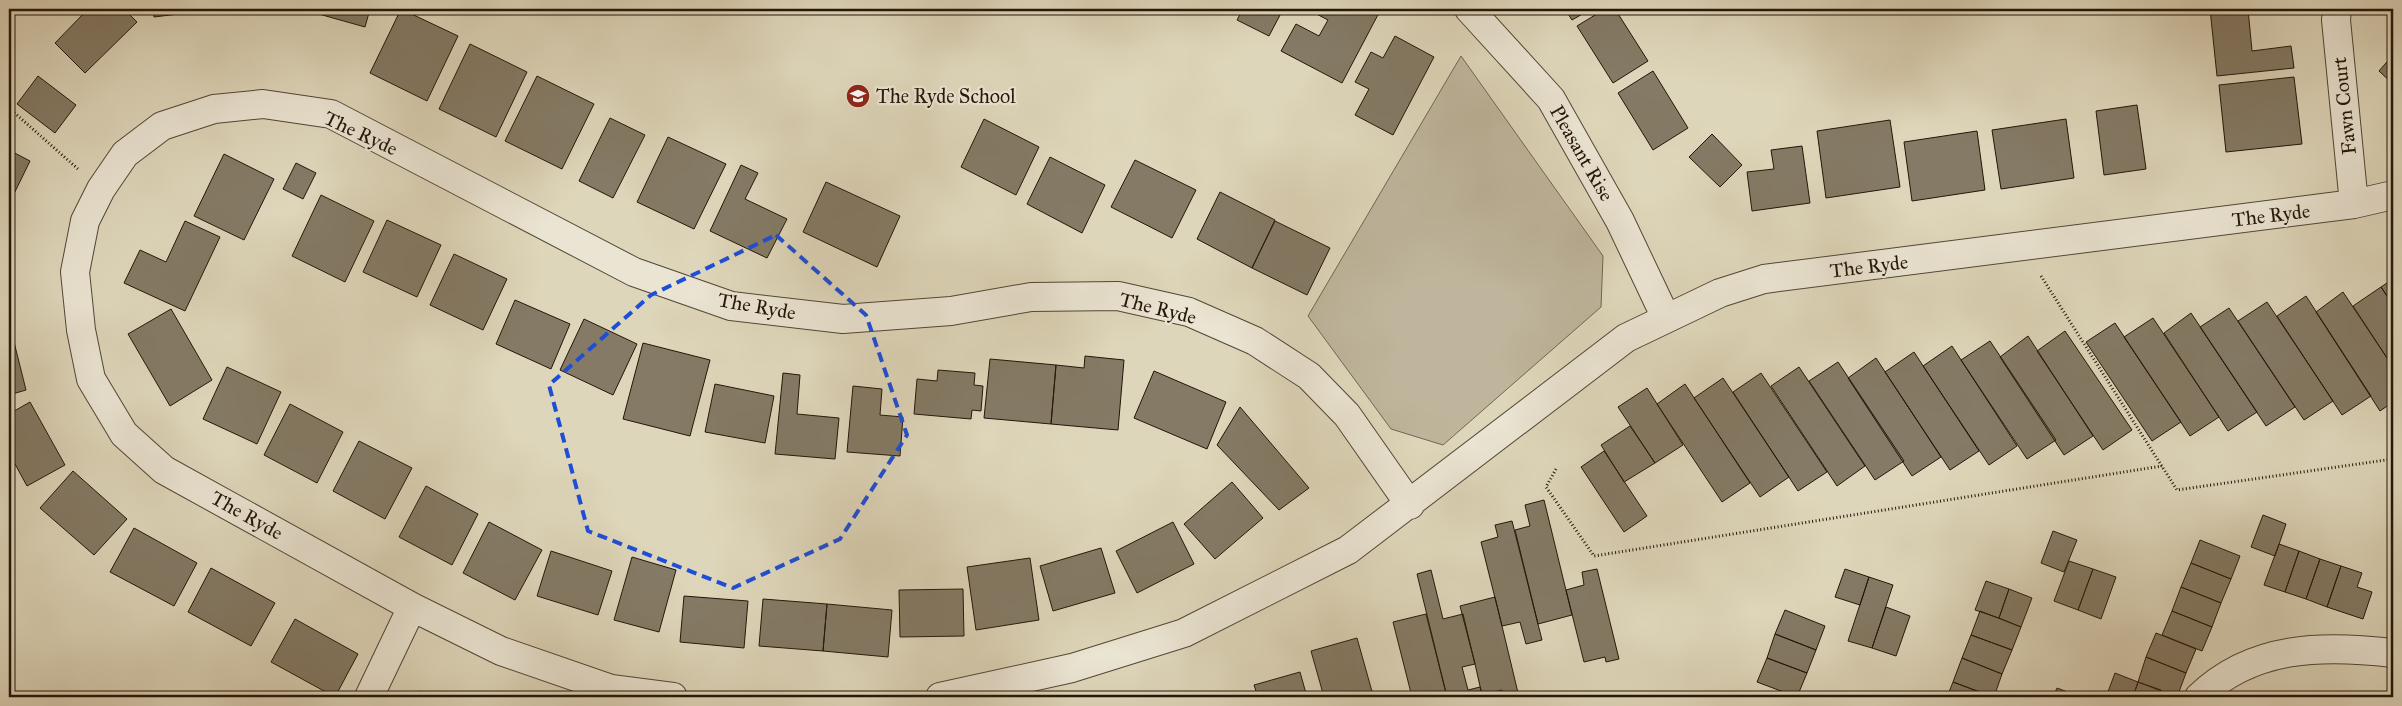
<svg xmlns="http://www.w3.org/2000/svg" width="2402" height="706" font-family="'IM FELL Great Primer',serif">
<rect width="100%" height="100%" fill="#ded6ba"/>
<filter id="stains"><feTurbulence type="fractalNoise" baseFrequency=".004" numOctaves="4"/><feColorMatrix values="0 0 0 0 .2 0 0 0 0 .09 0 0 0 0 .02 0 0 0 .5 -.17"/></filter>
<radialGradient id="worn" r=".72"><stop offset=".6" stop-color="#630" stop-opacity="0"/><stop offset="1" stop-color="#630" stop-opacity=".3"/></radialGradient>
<path fill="#beb59c" stroke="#706652" d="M1461,56L1603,256L1601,307L1443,445L1391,429L1308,316Z"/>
<path fill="#847a65" stroke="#231609" d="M88,9H124L137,22L85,73L55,43Z
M153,9H219L154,17Z
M301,9H370L365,27Z
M401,9L458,36L427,101L370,73Z
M1243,9H1269L1280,15L1269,36L1237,20Z
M1307,9H1381L1342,83L1281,51L1296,24L1319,36L1328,20Z
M1565,9H1591L1572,20Z
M1605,9H1615L1648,61L1613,83L1577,26Z
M2210,9H2248L2252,51L2291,46L2294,68L2217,76Z
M1395,36L1434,57L1393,135L1355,115L1369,89L1355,82L1371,52L1383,58Z
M470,44L527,72L496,137L439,109Z
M2393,55V84L2379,71Z
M1653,71L1688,128L1653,150L1618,93Z
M38,76L76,105L55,133L17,104Z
M537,76L594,104L562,169L505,141Z
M2294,77L2302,144L2226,152L2219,85Z
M2137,105L2146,169L2104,175L2096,111Z
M610,118L645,135L613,198L579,181Z
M984,119L1039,147L1016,195L961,167Z
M2066,119L2074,178L2001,189L1992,130Z
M1890,120L1900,187L1826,198L1817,131Z
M1977,131L1985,190L1912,201L1904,142Z
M1712,134L1742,165L1720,187L1689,157Z
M668,137L726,164L694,229L637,202Z
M1802,146L1810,203L1752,211L1747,172L1774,169L1771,150Z
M9,150L30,161L9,204Z
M224,154L274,179L244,240L194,216Z
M1050,157L1105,185L1082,233L1027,204Z
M1135,160L1196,190L1172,238L1111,207Z
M296,163L316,173L303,199L283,189Z
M741,165L758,173L745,199L787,219L767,258L710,231Z
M826,182L900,216L877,267L803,232Z
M1220,192L1275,220L1252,268L1197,239Z
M321,195L374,221L345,282L292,256Z
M387,220L441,245L417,297L363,272Z
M185,221L220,237L185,311L124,283L140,250L166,262Z
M1275,221L1330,248L1307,295L1252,268Z
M454,254L507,279L483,330L430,305Z
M2393,279V305L2381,287Z
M2381,287L2393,305V367L2353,306Z
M2343,292L2393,367V402L2380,411L2316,312Z
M2306,296L2371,396L2342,415L2277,316Z
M515,300L570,324L551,369L496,344Z
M2267,302L2333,401L2304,420L2238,321Z
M2229,308L2295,407L2266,426L2200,327Z
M171,309L212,380L170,406L128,334Z
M2191,313L2257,412L2228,431L2164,333Z
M2153,318L2219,417L2190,436L2124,337Z
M584,319L637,344L613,395L560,370Z
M9,322L26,390L9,395Z
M2115,323L2181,422L2152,441L2086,342Z
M2065,331L2132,430L2103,450L2037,351Z
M2028,336L2093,436L2064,455L2000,357Z
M1990,341L2056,440L2027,459L1961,360Z
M643,343L710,360L690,436L623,419Z
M1952,346L2017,446L1989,465L1923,366Z
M1914,352L1979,451L1950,470L1885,372Z
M1085,356L1124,360L1118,430L1051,424L1056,365L1084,368Z
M1876,358L1941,457L1912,476L1848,378Z
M990,359L1056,365L1051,424L984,418Z
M1838,362L1904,461L1875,480L1809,381Z
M227,367L281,392L257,444L203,419Z
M1799,367L1865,466L1837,486L1771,386Z
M938,370L975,373L974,385L983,386L981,411L972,410L971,419L914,414L917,379L937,381Z
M1154,371L1226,402L1207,449L1134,418Z
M783,373L800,375L797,414L839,418L835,459L775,454Z
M1761,373L1827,472L1798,491L1733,392Z
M1723,378L1789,477L1760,497L1694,398Z
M715,384L774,396L765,443L705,432Z
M1685,384L1750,483L1722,502L1657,404Z
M853,386L882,389L880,415L903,417L900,456L847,452Z
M1647,388L1683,445L1655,463L1618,407Z
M30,402L65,465L27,486L9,453V414Z
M290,404L343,432L317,483L264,455Z
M1240,407L1309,488L1279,510L1217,445Z
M1630,426L1655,463L1624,482L1601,445Z
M359,441L412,468L385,519L333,491Z
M1604,451L1647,516L1624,532L1581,467Z
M73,471L127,519L94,555L40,508Z
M1232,482L1263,518L1215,559L1184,524Z
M426,486L478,514L452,565L399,537Z
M1544,500L1572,615L1538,624L1515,530L1530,526L1525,505Z
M2263,515L2286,524L2275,556L2251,547Z
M1512,521L1542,640L1526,644L1520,622L1502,626L1481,542L1498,537L1495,525Z
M489,522L542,550L515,600L463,573Z
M1173,522L1194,564L1137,593L1116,551Z
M134,528L197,563L174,606L110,572Z
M2053,531L2077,540L2064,572L2041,563Z
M2200,540L2240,556L2231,579L2191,563Z
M2279,544L2299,551L2285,592L2264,585Z
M1101,548L1115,593L1053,611L1040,566Z
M551,551L612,571L598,615L537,596Z
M2299,551L2320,559L2306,599L2285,592Z
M632,557L676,570L659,632L614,620Z
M1030,558L1039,620L976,630L967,567Z
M2320,559L2341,566L2327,607L2306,599Z
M2069,561L2093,569L2078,610L2054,601Z
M2191,563L2231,579L2221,603L2181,587Z
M2341,566L2362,573L2357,587L2372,592L2363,619L2327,607Z
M211,568L275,603L251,646L188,612Z
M1597,569L1619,659L1606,662L1605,657L1584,662L1566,590L1584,585L1582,572Z
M1845,569L1869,577L1860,605L1835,597Z
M2093,569L2116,577L2101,619L2078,610Z
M1431,570L1443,619L1463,614L1475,664L1462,667L1468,690L1480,687L1483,697H1447L1417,574Z
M1869,577L1893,585L1872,648L1848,641Z
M1986,581L2009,589L1999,618L1975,610Z
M2181,587L2221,603L2212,627L2172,611Z
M963,589L964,636L900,637L899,590Z
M2009,589L2032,598L2021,627L1999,618Z
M684,596L748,601L744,648L680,642Z
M1495,597L1502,626L1519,697H1504L1502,690L1482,695L1475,664L1460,606Z
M763,599L827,604L823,651L759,646Z
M827,604L892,610L888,657L823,651Z
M1886,607L1910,616L1896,656L1872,648Z
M1785,610L1825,626L1816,650L1775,634Z
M1980,611L2021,627L2012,650L1971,635Z
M2172,611L2212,627L2202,651L2162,635Z
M1426,614L1447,697H1412L1393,622Z
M295,619L358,654L335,697L271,662Z
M2156,633L2196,649L2186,673L2146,657Z
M1775,634L1816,650L1807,673L1767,658Z
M1971,635L2012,650L2002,674L1962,658Z
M1357,638L1373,695L1324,697L1311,651Z
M2146,657L2186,673L2177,697L2138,682Z
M1767,658L1807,673L1797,697L1757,682Z
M1962,658L2002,674L1994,697L1953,682Z
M1300,672L1307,697H1258L1254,685Z
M2115,673L2138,682L2133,697H2106Z
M1953,682L1992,697H1947Z
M2138,682L2161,690L2159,697H2133Z
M2057,688L2081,697H2053Z
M419,691L432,697H416Z
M1779,691L1796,697H1777Z"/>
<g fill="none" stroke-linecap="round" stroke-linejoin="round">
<g stroke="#524635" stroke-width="30">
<path id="street" d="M1469,9L1551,99L1620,221L1666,318
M2337,9L2336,20L2354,204
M369,697L412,607
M673,697L611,689L501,651L412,607L164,470L124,434L91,379L81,330L75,272L85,221L101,189L125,154L162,126L214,109L263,104L331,114L634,272L731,306L843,319L951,311L1031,297L1118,296L1189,312L1255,341L1309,376L1347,415L1410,505
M940,697L1072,668L1184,633L1348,550L1626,338L1720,293L1764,279L2354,204L2393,195
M2199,697C2253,645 2323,645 2393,653"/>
</g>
<path stroke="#231609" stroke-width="3" stroke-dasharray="1 2.5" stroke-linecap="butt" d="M9,108L78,169
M2041,276L2177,490L2393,459
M1556,469L1546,487L1594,556L2162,466"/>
<use href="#street" stroke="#eae4d2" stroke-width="28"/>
</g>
<path fill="none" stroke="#1d4ed8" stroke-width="4" stroke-dasharray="10 6" stroke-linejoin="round" d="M776,235L866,315L907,435L840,539L733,588L588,531L549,385L651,295Z"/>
<defs>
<g id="school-disc" transform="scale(1.25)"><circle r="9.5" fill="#8f2418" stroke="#eae4d2"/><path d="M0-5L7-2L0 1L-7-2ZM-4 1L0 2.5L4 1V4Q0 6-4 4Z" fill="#fff"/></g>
</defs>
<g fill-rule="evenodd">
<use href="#school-disc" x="858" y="96"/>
</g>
<g text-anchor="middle" stroke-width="4.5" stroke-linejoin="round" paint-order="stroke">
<g font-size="20" fill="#231609" stroke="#eae4d2" text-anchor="start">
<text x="876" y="103">The Ryde School</text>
</g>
<g font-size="20" fill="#231609" stroke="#eae4d2">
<text transform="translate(2344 106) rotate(-96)" y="7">Fawn Court</text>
<text transform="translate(361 133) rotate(25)" y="7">The Ryde</text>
<text transform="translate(1582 153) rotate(60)" y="7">Pleasant Rise</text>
<text transform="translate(2271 215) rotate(-7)" y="7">The Ryde</text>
<text transform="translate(1869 266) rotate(-7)" y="7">The Ryde</text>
<text transform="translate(757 306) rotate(10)" y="7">The Ryde</text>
<text transform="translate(1158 308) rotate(14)" y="7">The Ryde</text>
<text transform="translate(247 515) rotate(29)" y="7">The Ryde</text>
</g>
</g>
<rect width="2402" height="706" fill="none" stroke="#ded6ba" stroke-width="30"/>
<rect x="10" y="10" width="2382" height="686" fill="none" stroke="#231609" stroke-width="2.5"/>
<rect x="15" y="15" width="2372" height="676" fill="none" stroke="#231609"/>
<rect width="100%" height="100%" filter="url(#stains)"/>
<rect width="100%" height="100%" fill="url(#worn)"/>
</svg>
